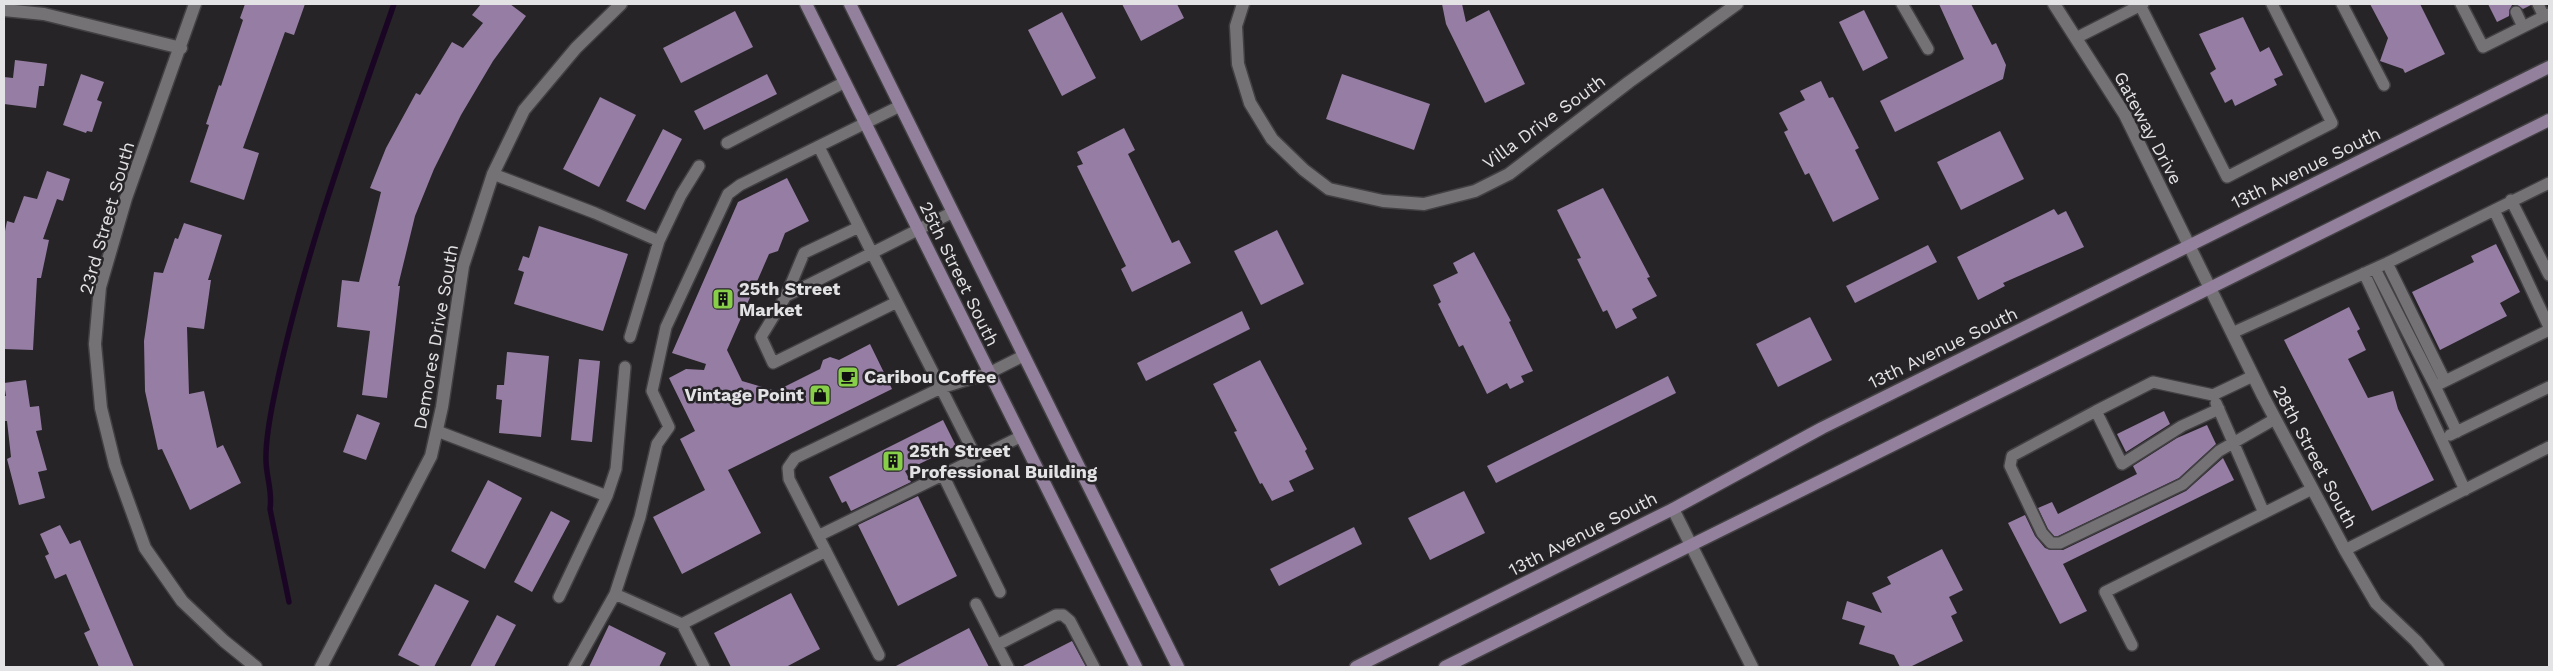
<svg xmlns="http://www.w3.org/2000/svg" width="2553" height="671" font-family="'Work Sans',sans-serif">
<rect width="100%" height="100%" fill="#262427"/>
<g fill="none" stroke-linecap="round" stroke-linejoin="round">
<path stroke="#1a0624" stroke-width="5.5" d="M289,602L270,509C273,490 265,474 266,456C266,440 269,423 272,407C299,269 348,136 394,4"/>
</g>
<path fill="#967da4" d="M245,4H305L294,35L285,32L243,148L259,153L244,200L190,182L209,125L206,124L219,85L221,86L243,20L240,18Z
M481,4H510L526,16L493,61L461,115L434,169L415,216L398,286H400L387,398L362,395L370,331L337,327L342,280L359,282L381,192L370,188L386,148L416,93L420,95L452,42L463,48L483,23L472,15Z
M1122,4H1177L1184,18L1141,41Z
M1442,4H1462L1466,22L1489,10L1525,84L1485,103L1446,24Z
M1939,4H1971L1992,45L1996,43L2006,65L2003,79L1895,132L1880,101L1964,59Z
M2370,4H2420L2445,54L2405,73L2403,69L2380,61L2388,38Z
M2488,4H2531V5L2523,9L2517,5H2512L2509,11V16L2497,22Z
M1864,10L1888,58L1863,71L1839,22Z
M735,11L753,47L681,83L663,48Z
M1062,12L1096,78L1062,96L1028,30Z
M2243,17L2260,52L2269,47L2283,75L2274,79L2277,85L2235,106L2232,99L2225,103L2210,73L2216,69L2199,34Z
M15,60L47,64L44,86H39L36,108L4,104V77L13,78Z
M81,74L104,82L97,100L102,102L92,132L87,131L86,133L63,125Z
M767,74L777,94L704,130L694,111Z
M1342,74L1430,104L1414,150L1326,119Z
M1821,81L1829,98L1833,97L1859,148L1855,150L1879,199L1833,222L1809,173L1805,175L1784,132L1788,130L1779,113L1805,100L1800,91Z
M600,97L636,115L599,187L563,169Z
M1124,128L1135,150L1128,154L1172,243L1179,240L1191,263L1132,292L1121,269L1126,266L1077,166L1083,164L1077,152Z
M663,129L682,139L645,210L626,201Z
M2000,131L2024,179L1961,210L1937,162Z
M47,171L70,179L63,201L57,199L43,239L49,240L41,278H37L33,350L4,349V236L7,221L14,223L24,196L37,199Z
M787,178L809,221L785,233L778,251L769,254L727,350L742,381L776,391L820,369L823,360L830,357L839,360L870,344L892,389L728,470L761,533L682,574L653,517L705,490L680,439L695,431L669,378L686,369L704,370L706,364L672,353L738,202Z
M1603,188L1650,277L1647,278L1657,296L1632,309L1637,318L1616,329L1607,310L1603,312L1577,259L1581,258L1557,210Z
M2054,209L2058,215L2066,211L2084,247L2003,283L2005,286L1978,300L1957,257Z
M184,223L222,235L208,280H211L204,329L187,327L189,394L204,391L217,448L223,445L241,483L190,510L162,449L158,450L145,391L144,341L154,272L163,273L175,238L178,239Z
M539,226L628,254L603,331L514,304L524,272L518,270L523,256L529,258Z
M1277,230L1304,284L1261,305L1234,251Z
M2496,244L2520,292L2500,303L2507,316L2440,350L2412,292L2474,262L2471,256Z
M1928,245L1937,262L1855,303L1846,286Z
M1474,252L1511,321L1509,322L1533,371L1521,376L1524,382L1510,389L1507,383L1487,394L1463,345L1459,347L1438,304L1441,302L1433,285L1458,273L1453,263Z
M2349,307L2360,329L2357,331L2366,350L2348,359L2368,398L2393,391L2398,409L2434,480L2372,511L2284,340Z
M1242,311L1250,329L1146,381L1137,363Z
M1810,317L1832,360L1778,387L1756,344Z
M507,352L549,356L541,437L499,433L502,400L496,399L497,385H504Z
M579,359L600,361L592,442L571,440Z
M1260,360L1307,449L1305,451L1314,469L1289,481L1294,491L1272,501L1262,483L1260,484L1234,432L1237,431L1213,384Z
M1668,376L1676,393L1496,483L1487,466Z
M26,380L30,407L39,406L42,430L36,431L47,470L38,472L45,498L19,505L7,459L11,457L7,421H4V396H6L4,383Z
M2164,411L2170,424L2126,452L2117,434Z
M357,414L380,423L366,460L343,452Z
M943,420L956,446L905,471L911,482L851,511L846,501L842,503L829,477Z
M2207,425L2216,444L2179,478L2058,536H2054L2048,529L2038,508L2052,502L2058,514L2137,474L2133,466L2177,438Z
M2223,458L2234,480L2063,564L2087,611L2060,624L2008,523L2025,515L2035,536L2045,548L2051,550H2063L2186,491Z
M488,480L522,498L485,569L451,551Z
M1464,491L1485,533L1430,560L1408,518Z
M918,496L957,576L898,606L858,525Z
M551,511L570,521L532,592L514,582Z
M60,525L70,544L80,540L134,667H99L84,633L90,630L66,574L55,579L45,556L49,554L40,534Z
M1354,527L1362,544L1279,586L1270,569Z
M1942,549L1963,590L1949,597L1957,613L1951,616L1963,641L1910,667H1900L1894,655L1859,644L1865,626L1842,619L1847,601L1882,613L1872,593L1891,584L1887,577Z
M435,584L469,601L434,667H422L398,655Z
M791,593L820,649L786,667H731L714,633Z
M497,615L516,625L494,667H470Z
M609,625L666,653L659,667H589Z
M969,628L989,667H894Z
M1072,641L1086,667H1021Z"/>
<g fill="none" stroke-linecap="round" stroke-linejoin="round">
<g stroke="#424043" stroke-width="14">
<path id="lane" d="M1902,4L1928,49
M2342,4L2384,85
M2461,4L2483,47L2549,14
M2538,4L2544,17
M2140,5L2227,177L2332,123L2272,4
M2516,12L2523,27
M2076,38L2143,4
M727,143L845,82
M819,147L859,227
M493,174L595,213L659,241L630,337
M2511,200L2549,275
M2494,210L2549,327
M953,212L872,253L941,388L989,373L1023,356
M659,241L681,195L699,166
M2387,263L2445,381
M2375,269L2435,386
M2364,273L2465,490
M786,296L804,253L859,227L872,253L786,296L761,337L773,363L897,302
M2232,333L2387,263L2549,183
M2216,403L2264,513L2312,489
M2219,409L2182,426L2122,464L2096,411L2153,382L2213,395L2253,376
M2096,411L2012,456L2010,466L2042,533L2051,543H2060L2183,484L2219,451L2275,419
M437,431L607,496L559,597
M2457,432L2435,386L2549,330
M2450,435L2549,387
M942,473L1000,592
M607,496L616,469L625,367
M818,536L1020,437
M2345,550L2549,447
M615,594L682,624L826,551
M976,604L1008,667
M682,624L704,667
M997,645L1056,615H1063L1070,621L1094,667
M2132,645L2105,592L2264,513
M879,655L789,479L788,468L795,458L941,388L976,457
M574,667L615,594L640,517L657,444L669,427L652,391L666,327L728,194L740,185L900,106"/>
</g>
<g stroke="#424043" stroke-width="15">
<path id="street" d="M195,4L126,198L100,287L95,344L101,408L115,465L145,548L182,601L224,641L256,667
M1243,4L1236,26L1238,64L1250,103L1272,139L1304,170L1329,189L1383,201L1424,204L1475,191L1509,174L1629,82L1737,4
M2054,4L2125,115L2263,396L2345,550L2376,603L2416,641L2438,667
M4,10L44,14L181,48
M1673,509L1752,667
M321,667L431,456L442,407L463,266L493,174L524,110L576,48L621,4"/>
</g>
<g stroke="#424043" stroke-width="15">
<path id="secondary" d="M806,4L1136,667
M850,4L1178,667
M1356,667L1673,509L1822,428L2549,67
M1445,667L2549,120"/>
</g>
<use href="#lane" stroke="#747275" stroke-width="11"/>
<use href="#street" stroke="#747275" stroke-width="12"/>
<use href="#secondary" stroke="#92809c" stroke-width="12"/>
</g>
<defs>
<g id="building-square" transform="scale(1.125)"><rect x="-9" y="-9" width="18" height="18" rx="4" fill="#88cf49" stroke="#262427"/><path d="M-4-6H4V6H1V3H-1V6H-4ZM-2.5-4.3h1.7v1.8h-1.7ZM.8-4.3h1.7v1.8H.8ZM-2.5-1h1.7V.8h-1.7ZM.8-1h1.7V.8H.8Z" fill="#111"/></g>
<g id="cafe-square" transform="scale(1.125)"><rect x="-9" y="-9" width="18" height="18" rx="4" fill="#88cf49" stroke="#262427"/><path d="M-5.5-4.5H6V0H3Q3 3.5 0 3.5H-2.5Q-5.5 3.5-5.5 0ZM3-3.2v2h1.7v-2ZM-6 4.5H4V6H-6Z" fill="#111"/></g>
<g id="shop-square" transform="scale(1.125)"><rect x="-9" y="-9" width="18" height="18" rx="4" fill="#88cf49" stroke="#262427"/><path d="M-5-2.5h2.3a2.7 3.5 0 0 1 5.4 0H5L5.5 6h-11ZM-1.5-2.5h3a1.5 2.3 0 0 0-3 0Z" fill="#111"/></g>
</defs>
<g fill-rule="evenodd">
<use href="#building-square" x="723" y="299"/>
<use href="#cafe-square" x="848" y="377"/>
<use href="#shop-square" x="820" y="395"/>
<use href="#building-square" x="893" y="461"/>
</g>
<g text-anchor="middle" stroke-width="5" stroke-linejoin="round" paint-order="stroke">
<g font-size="18" fill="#e3e2e4" stroke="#262427">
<text transform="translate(1544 122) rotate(-36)" y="6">Villa Drive South</text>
<text transform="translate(2148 128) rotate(62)" y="6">Gateway Drive</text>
<text transform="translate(2306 168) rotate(-26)" y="6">13th Avenue South</text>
<text transform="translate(107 218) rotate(-74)" y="6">23rd Street South</text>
<text transform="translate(959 274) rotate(64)" y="6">25th Street South</text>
<text transform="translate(436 337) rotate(-80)" y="6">Demores Drive South</text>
<text transform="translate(1943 348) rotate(-26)" y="6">13th Avenue South</text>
<text transform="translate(2315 457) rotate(62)" y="6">28th Street South</text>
<text transform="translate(1583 534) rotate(-27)" y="6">13th Avenue South</text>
</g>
<g font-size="18" font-weight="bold" fill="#e3e2e4" stroke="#262427" text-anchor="start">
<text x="739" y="295">25th Street<tspan x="739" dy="21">Market</tspan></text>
<text x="864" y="383">Caribou Coffee</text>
<text x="804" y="401" text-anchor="end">Vintage Point</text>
<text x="909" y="457">25th Street<tspan x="909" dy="21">Professional Building</tspan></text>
</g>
</g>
<rect width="2553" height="671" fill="none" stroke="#e3e2e4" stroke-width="10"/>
</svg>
